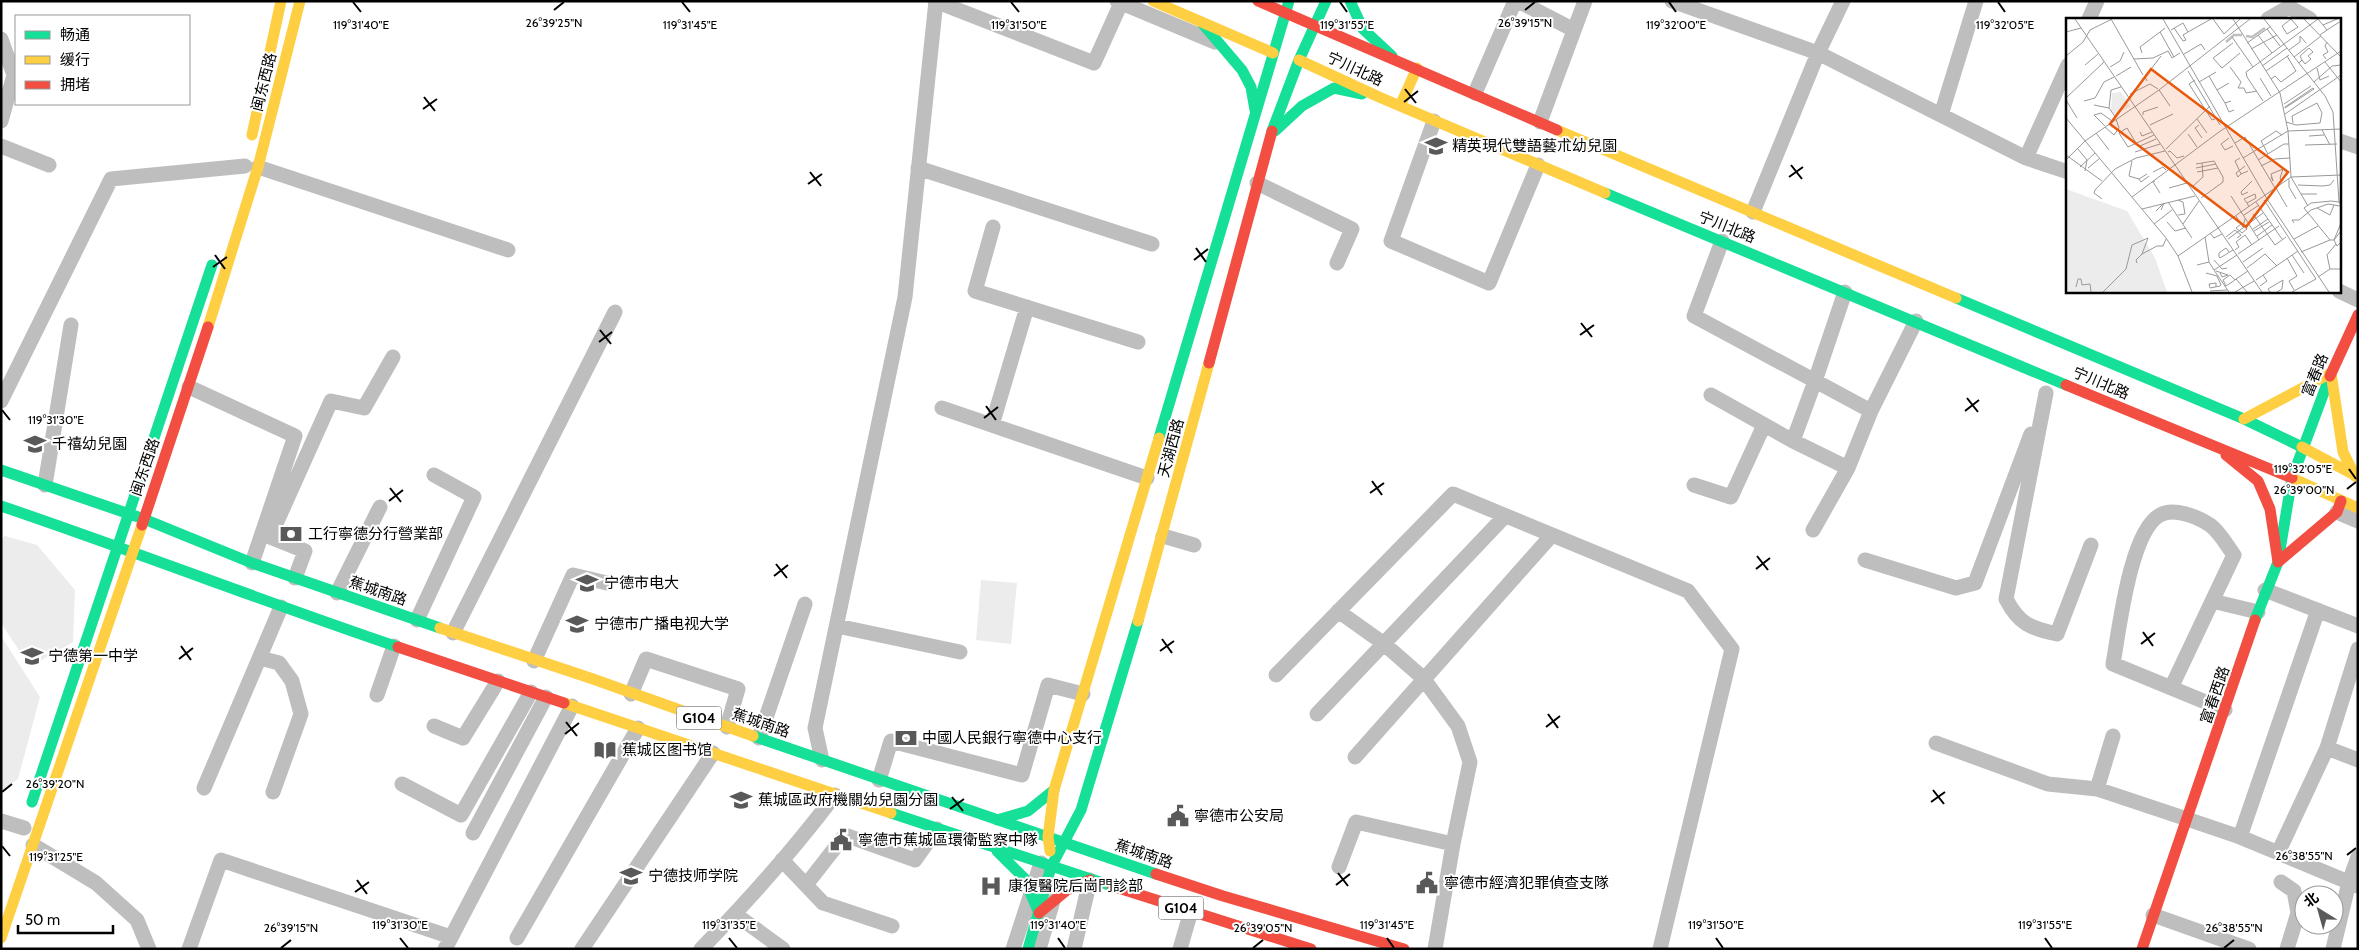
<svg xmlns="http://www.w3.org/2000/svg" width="2359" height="950" font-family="Cabin,'Noto Sans SC',sans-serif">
<rect width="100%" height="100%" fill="#fff"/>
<path fill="#ececec" d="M5,536L37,545L75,590L73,642L30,667L1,623V539Z
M981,580L1017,583L1011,644L976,640Z
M1,636L40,697L18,779L1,791Z"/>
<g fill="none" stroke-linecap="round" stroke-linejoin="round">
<path stroke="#bebebe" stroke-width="15" d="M935,1L1094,63L1122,1
M1117,1L1215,42
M1518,1L1574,30
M1672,1L1818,53L2026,158L2068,172
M2089,19L2097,1
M2268,19L2289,7L2310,19
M1,39L14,75L1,121
M1475,93L1515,1
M1941,115L1976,1
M1434,121L1391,241L1489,283L1538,165
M1540,122L1585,1
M2340,141L2358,147
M1,146L49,165
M2026,158L2068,65
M258,167L508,250
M918,168L1152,244
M1257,183L1352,229L1337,263
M1753,212L1818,53L1843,1
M993,227L975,291L1138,342
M1722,241L1694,316L1871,411L1916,321
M2339,291L2358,300
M1845,292L1815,381L1793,441L1848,468L1871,411
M189,387L295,436L252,563
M2046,393L2006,599C2019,624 2030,628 2057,634L2091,545
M1711,395L1793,441
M1,401L111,179L245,166
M942,408L1147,478
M992,425L1027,307
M45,485L71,325
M1694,485L1731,497L1764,425
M2337,512L2358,521
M1813,530L1848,468
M1163,536L1194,545
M1865,560L1956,588L1975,583L2031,434
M295,578L305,551L270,537L331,401L364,408L393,357
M2265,590L2358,626
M337,593L380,507
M2212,601L2258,612
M1338,611L1383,643L1423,678L1458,726L1470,762L1453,844L1435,949
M417,620L474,497L434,475
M837,626L960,652
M453,633L615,312
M260,658L279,663L292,681L301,714L273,792
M534,661L573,575L607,583
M1276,675L1453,494L1688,591L1732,649L1660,949
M2171,688L2234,555C2227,546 2220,532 2210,525C2198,517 2174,507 2160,515C2130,531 2119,631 2113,664L2225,710
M631,694L646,659L738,689L727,727
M377,695L394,646
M1317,714L1505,516
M434,726L463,738L498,681
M759,738L805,604
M1936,743L2048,784L2097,789L2187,819L2240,837L2358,886
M2327,748L2358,760
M1355,757L1552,535
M822,760L815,728L905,297L936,1
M879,780L891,741L1022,775L1048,685L1083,694
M402,784L461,815L531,692
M204,788L281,607
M2097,789L2113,736
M1,821L24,828
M473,833L546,697
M2240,837L2318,610
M33,845L96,883L137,920L149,949
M2278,853L2327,748L2358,649
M782,860L823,903L892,926
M1339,867L1356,822L1453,844
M2281,882L2294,891L2298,913L2287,949
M806,885L845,835L915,860L937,829
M735,914L783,949
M2153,915L2249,949
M517,938L638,728
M189,949L221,860L451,937
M445,949L572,706
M582,949L713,753
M701,949C749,900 794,849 835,795
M1013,949L1041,863
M1039,949L1053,901
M1074,949L1090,880
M1180,949L1191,911
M2333,949L2349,882L2358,857"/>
<path stroke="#16e098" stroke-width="11" d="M1350,1L1363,29L1392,56
M1202,23L1242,70L1251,87L1255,110
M1272,131L1299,60L1326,1
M1275,131L1302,106L1334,88L1362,94
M1605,193L2066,385
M1956,298L2244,419L2302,447
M1159,438L1289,1
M1,470L144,519L252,563L440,628
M1,506C134,551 265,602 398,647
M2255,620L2278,562L2292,478L2330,376
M753,736L1156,874
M32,802L212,265
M891,813L1112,886
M997,820L1028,811L1054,790
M997,851L1024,878L1039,913
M1028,949L1051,867L1081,810L1138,621"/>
<path stroke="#ffcf43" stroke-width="11" d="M1153,1L1273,53
M1299,60L1379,97L1605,193
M1400,106L1417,68
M1557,130L1956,298
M252,135L281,1
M208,327L258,167L300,1
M2244,419L2331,373L2343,452L2355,476
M2302,447L2358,477
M2292,478L2358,508
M1138,621L1209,363
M440,628L593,679L753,736
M564,703L891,813
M1050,851L1048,837L1054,790L1159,438
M1,938L142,525"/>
<path stroke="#f24e42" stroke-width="11" d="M1258,1L1557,130
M1209,363L1272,131
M2330,376L2358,315
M2066,385L2292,478
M2226,455L2258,481L2270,509L2278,562L2337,512L2341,501
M142,525L208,327
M398,647L564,703
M1156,874L1223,896L1404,949
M1112,886L1311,949
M1039,913L1067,890L1090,880
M2142,949L2255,620"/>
</g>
<path fill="none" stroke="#000" stroke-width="2" d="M353,2L361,12M682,2L690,12M1011,2L1019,12M1340,2L1347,12M1669,2L1676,12M1998,2L2005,12M554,10L564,2M1525,10L1535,2M1405,89L1416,103M424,97L435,111M1404,102L1418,91M423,109L437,99M1791,165L1802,179M810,172L821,186M1789,177L1803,167M808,184L822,174M1196,248L1206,262M215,255L225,269M1194,260L1208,249M213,267L227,257M1581,323L1592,337M600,330L611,344M1580,335L1594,325M599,342L612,332M1967,398L1978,412M986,406L996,420M2,410L10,420M1965,411L1979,400M984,418L998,407M2349,469L2356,479M1372,481L1382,495M390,488L401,502M2347,489L2356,482M1370,493L1384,483M389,501L403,490M1757,556L1768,570M776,564L787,578M1756,569L1770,558M774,576L788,565M2143,632L2153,646M1162,639L1172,653M2141,644L2155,633M181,646L191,660M1160,651L1174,641M179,659L193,648M1548,714L1558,728M566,722L577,736M1546,727L1560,716M565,734L579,723M1933,790L1944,804M2,792L12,784M952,797L963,811M1931,802L1945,792M950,809L964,799M2,846L10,856M2347,855L2356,848M1338,873L1348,886M357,880L367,894M1336,885L1350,874M355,892L369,882M400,938L408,948M729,938L737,948M1058,938L1065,948M1387,938L1394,948M1716,938L1723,948M2045,938L2052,948M281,948L291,940M1253,948L1263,940M2224,948L2234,940"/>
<defs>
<g id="school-bare" transform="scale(1.725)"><path d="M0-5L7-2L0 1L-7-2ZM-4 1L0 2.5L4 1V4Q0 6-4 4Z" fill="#595959" stroke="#fff" stroke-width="2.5" paint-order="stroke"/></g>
<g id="bank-bare" transform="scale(1.725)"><path d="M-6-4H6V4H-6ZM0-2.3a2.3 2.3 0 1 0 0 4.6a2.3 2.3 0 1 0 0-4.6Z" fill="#595959" stroke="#fff" stroke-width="2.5" paint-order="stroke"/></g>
<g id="library-bare" transform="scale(1.725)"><path d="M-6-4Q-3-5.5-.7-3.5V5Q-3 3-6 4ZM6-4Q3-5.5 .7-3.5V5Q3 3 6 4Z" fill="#595959" stroke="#fff" stroke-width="2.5" paint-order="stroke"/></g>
<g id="civic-bare" transform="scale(1.725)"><path d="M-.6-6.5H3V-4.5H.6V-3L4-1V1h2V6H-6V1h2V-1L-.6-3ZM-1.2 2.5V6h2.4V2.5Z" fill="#595959" stroke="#fff" stroke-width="2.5" paint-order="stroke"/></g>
<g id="hospital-bare" transform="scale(1.725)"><path d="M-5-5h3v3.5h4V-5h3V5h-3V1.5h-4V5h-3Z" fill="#595959" stroke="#fff" stroke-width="2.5" paint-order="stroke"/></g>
</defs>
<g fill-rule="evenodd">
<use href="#school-bare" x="1436" y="146"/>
<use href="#school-bare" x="35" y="444"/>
<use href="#bank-bare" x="291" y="534"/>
<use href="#school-bare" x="587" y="583"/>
<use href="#school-bare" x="577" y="624"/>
<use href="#school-bare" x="32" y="656"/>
<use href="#bank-bare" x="906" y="738"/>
<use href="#library-bare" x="605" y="750"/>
<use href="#school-bare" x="741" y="800"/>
<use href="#civic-bare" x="1178" y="816"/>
<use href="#civic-bare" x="841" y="840"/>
<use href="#school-bare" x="631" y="876"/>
<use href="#civic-bare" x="1427" y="883"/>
<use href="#hospital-bare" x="991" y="886"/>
</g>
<g text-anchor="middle" stroke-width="4" stroke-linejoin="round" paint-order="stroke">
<g fill="#fff" stroke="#4c4c4c" stroke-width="1">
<rect x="676.5" y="706.5" width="45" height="23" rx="4"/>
<rect x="1158.5" y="896.5" width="45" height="23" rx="4"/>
</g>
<g font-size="14" font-weight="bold" fill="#000">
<text x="699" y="723">G104</text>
<text x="1181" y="913">G104</text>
</g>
<g font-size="15" fill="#000" stroke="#fff">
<text transform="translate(1355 69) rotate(25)" y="5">宁川北路</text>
<text transform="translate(264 82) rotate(-76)" y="5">闽东西路</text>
<text transform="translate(1727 227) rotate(22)" y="5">宁川北路</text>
<text transform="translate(2315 375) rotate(-68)" y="5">富春路</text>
<text transform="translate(2101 383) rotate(23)" y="5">宁川北路</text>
<text transform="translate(1171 448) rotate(-75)" y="5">天湖西路</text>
<text transform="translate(145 467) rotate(-71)" y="5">闽东西路</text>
<text transform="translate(378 591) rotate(19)" y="5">蕉城南路</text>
<text transform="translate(2215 695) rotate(-71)" y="5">富春西路</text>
<text transform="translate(761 723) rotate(19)" y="5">蕉城南路</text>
<text transform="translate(1144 854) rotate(19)" y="5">蕉城南路</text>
</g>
<g font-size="15" fill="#000" stroke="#fff" text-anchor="start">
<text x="1452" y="151">精英現代雙語藝朮幼兒園</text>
<text x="52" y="449">千禧幼兒園</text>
<text x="308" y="539">工行寧德分行營業部</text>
<text x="604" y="588">宁德市电大</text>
<text x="594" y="629">宁德市广播电视大学</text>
<text x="48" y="661">宁德第一中学</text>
<text x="922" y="743">中國人民銀行寧德中心支行</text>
<text x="622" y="755">蕉城区图书馆</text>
<text x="758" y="805">蕉城區政府機關幼兒園分園</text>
<text x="1194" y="821">寧德市公安局</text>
<text x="858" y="845">寧德市蕉城區環衛監察中隊</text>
<text x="648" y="881">宁德技师学院</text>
<text x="1444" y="888">寧德市經濟犯罪偵查支隊</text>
<text x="1008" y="891">康復醫院后崗門診部</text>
</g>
</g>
<g transform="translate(2066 18)">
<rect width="275" height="275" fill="#fff"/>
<path d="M55,74L64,88L49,97L45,93L46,75ZM0,171L61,193L89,240L101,274H0Z" fill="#ececec"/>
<path fill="none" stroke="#bfbfbf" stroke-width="2.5" d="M180,18L186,19L199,10M160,24L168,17H176"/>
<path fill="none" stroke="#999" stroke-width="1" d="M9,1L196,274M45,1L77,57M97,1L201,181L263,274M147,1L158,16L174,1M167,1L214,75L222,113L225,159L242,188M198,1L259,78L267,94L273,184M225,1L232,9L221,16L216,8ZM238,1L275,39M99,10L94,14L108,39M108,10L117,23L120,22L117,17L122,14M201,11L214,28M105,12L117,5L122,14L145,1M261,12L275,3M0,14L15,10M192,17L206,35M254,17L261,12L257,7L271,1M166,19L187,49L252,1L257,7M167,25L147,40L156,50L174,35M181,25L204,9M185,31L211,17M223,32L234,24V18L240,25M76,35L74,29L94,14M118,36L135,26L139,32M0,38L17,24L24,12L46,1M228,39L255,18M68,41L87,40L102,33L106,40L114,35M260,41L257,37L262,34L259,28L261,24M259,44L275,64M233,45L236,42L234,38L243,30L247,34L242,38L245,41L239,46L236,42M19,47L32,36M196,48L221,30M44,49L54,43L58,34M164,49L175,64L172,70H178L180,75L191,73M187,49L180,54L181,59L197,83M251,50L254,62L263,58M122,53L154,107M200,53L223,37M50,58L65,49M143,58L151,72L163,65M194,60L205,78M205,61L209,58L215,64L230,53L221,38M129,62L123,66L146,102L151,100M81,63L79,59L95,38M133,64L150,54M248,64L266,48L275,47M247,70L248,71L219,90V89ZM93,72L104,88M151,72L159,85L165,83M64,76L84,66L92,71M0,80L38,44M0,82L11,100M18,83L29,80L38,64L48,59M159,85L163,94L168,92M218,86L245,68M28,87L43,90L50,100M43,90L45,72L55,69M219,96L275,57M77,97V94L92,89M0,100L100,220L112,238L126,274M131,101L141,115M220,104L230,107L254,105L256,95L251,85L226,98L227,105M84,107L107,96M133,107L129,110L136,120M39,108L28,97L35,95L46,103M39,109L48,117L53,110L50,101M256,112L264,127M74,114L76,118L86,114M30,115L43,132M122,116L131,129M243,118L258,117M163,120L155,126L159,132L167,128M19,123L93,72L184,1M70,125L61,110L53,115L62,129L88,117M169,125L179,119L209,170M239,127L271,126M74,128L90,121M11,130L21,142L19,153M100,131L144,88M69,134L94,126M102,134L104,133L111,140L118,138M202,136L195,123L210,113L216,117M0,137L36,163M174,140L169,143L175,156L182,153M177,140L222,113L275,111M0,142L19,123M192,142L218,126H223M66,143L63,158L73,161M130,146L148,143L157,159V164L135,180M195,148L209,141L224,140M14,149L29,135M22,150L34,140M130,150L150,146M87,154L97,149L100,152M131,154L152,150M81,156L73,161L75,164L83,158M175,156L172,159L170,155L179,148M205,159L207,163L205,156L217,151L214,160L216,164M223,161V169L230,181M89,163L87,164L94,175M232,167L257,168L264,167L268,162M126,169L137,159L136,145M103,170L121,165M210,170L221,189M182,174L176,177L175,174L186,163M235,176H251M165,178L193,222M66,179L153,114L275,33M36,181L28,175L29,172L49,151L70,140L99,133M112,182L117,184L119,196L112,197M198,182L250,261M102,184L126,220M190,184L216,221M181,185L190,180L189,176L178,181L181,185L183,189M251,190L264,197L268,187M76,191L129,178M90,193L98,185L95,192M187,196L209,227L220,219M178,197L193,187M170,198L177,209L179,201M101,204L109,213L120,210M228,205L226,202H233L245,192L262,186L274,188M275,205L268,222L275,213M88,206L106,192M117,206L133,183M175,206L170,210L176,215L181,211L179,207M187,211L202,201M188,213L203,204M144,215L148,220L156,216M191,218L206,207M139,219L143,244M160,219L169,212L175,217L171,220M162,221L197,195M228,221L252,208M264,222L238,190L245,185L265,183L273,184L275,187M169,232L173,229L170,224L179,217L186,227M163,234L160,230L153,235V239L154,240L167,232M235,234L264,222H268L271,228L275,224M172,236L213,208M226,237L238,255M112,238L225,159L275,157M221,240L231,258L223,263L228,272M148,242L156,251L161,250M177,244L197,230M71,245L70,242L76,236L91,228H97L100,221M131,247L143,244L148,252M181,250L199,236L211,248M264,251L261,237L270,226M150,253L162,257L156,259L154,255M140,255L151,258L155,267L154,268L144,270L143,266L150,265V269M252,259L264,251H275M169,262L164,257L157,262L160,268L169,262L170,261M190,262L232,233M194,268L201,263L197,257M10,269L12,261H15L16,267L24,266L25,274M144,273L161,272M37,274L60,251L66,227L82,220L76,236M163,274L148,252L171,237M169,274L188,263M181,274L170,261L182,253M204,274L202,271L217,262L216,271L211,274M226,274L250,261"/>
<path fill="#e8590c" fill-opacity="0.15" stroke="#e8590c" stroke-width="2.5" d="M85,51L222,154L180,209L44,106Z"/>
<rect width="275" height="275" fill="none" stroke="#000" stroke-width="2.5"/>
</g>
<g font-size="12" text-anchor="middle" fill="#000" stroke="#fff" stroke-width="4" stroke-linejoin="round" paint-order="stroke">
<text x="554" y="27">26°39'25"N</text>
<text x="1525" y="27">26°39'15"N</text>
<text x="361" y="29">119°31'40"E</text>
<text x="690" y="29">119°31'45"E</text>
<text x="1019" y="29">119°31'50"E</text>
<text x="1347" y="29">119°31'55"E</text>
<text x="1676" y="29">119°32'00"E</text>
<text x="2005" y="29">119°32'05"E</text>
<text x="56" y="424">119°31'30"E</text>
<text x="2303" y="473">119°32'05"E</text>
<text x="2304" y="494">26°39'00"N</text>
<text x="55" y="788">26°39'20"N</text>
<text x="2304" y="860">26°38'55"N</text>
<text x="56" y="861">119°31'25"E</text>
<text x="400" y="929">119°31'30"E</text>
<text x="729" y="929">119°31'35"E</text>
<text x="1058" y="929">119°31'40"E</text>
<text x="1387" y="929">119°31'45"E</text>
<text x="1716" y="929">119°31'50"E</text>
<text x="2045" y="929">119°31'55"E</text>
<text x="291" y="932">26°39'15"N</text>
<text x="1263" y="932">26°39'05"N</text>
<text x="2234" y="932">26°38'55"N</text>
</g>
<rect width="2359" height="950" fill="none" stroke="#000000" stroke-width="5"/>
<rect x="15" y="15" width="175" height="90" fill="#ffffff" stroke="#999999"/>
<rect x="25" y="31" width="25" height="8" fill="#16e098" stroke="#999999"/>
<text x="60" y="40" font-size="15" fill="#000000">畅通</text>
<rect x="25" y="56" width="25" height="8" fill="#ffcf43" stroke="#999999"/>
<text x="60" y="65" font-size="15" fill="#000000">缓行</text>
<rect x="25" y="81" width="25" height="8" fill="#f24e42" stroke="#999999"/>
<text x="60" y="90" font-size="15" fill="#000000">拥堵</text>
<g transform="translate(2319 910) rotate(323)"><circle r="24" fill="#ffffff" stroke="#999999"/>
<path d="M0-4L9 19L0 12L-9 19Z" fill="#595959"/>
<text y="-8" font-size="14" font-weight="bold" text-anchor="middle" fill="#000000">北</text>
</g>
<path d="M18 925v8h95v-8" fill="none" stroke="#000000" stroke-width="2.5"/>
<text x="25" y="925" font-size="15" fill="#000000" stroke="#ffffff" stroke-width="4" paint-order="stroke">50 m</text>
</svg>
